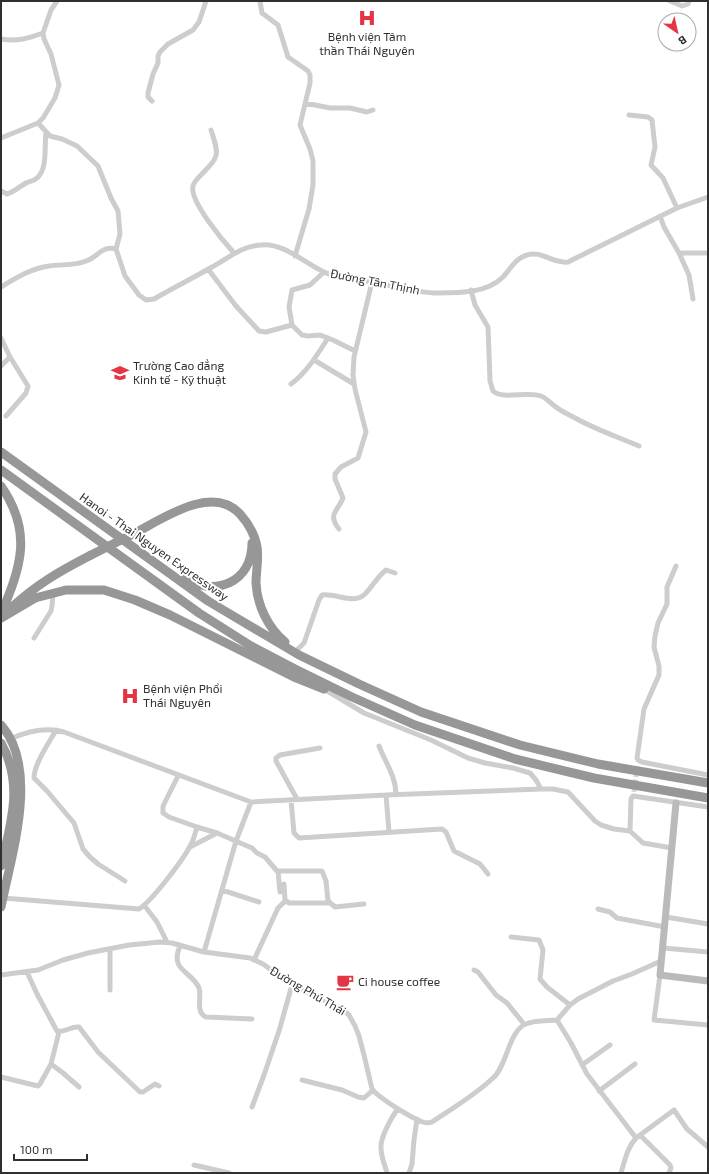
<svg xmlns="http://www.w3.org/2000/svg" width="709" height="1174" font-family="'Exo 2',sans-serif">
<rect width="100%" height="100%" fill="#fff"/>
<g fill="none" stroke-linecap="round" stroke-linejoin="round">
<path stroke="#d6d6d6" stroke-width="5" stroke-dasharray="5 2.5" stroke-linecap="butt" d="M634,792L637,766"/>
<path stroke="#cdcdcd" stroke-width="5" d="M260,1L262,13L278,25L288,57L308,71L310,75V83L300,125L310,149L313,161V185L309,209L295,256
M670,1L682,6L688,4L689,1
M1,39C17,42 29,38 43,33
M152,101L148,97V93L153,74L158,63V56L160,52L168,44L193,30L199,22L206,1
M305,103L330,108H350L367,112L373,110
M629,115L648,117L652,120L655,147L651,165L663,178L677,208
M38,123L50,136L62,139L77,146L98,166L111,198L118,211L120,234L116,249
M211,130C220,157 219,156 200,176C198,178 194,182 193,186C189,201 224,242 234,253
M1,138L38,123L43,118L55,98L59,85L51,54L44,39L43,33L51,10L57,1
M1,191L7,194C14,192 19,187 26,183C30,181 34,181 37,178C48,169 44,146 46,133
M660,216L664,227L679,253H708
M679,253L689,275L693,299
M208,269L236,306L259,331L266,332L292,325L302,335L308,336L320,335L333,340L355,351
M1,287C16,278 32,268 49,266C61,264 75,266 86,261C98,257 102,245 116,249L125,276L139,295L146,300L154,299C173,288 193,278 212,267C229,258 241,246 261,245C285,243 304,263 324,272C339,279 356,280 372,282C392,286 413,292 434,293C457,293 486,294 503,277C511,268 516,258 527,255C541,250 553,264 568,262L677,208L708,197
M471,290L475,305L488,327L490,381L493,391C503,400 527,391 541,396C547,398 551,404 556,407C562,412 570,415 577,419C597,430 618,437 639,446
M292,325L289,307L292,290L310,285L324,272
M1,338L10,357L28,386L26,393L6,416
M314,360L354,384
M1,366L10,357
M291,384C307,372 317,355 328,338
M339,529C327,514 338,511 343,498L335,479V474L341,467L358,458L366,432L355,389L353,375L354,357L372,282
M676,566L667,587V604L658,623L655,636L654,647L659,666V675L644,709L637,758L638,760L642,762L708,775
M34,638L51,611L52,606L53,593
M298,649L304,643L319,600L322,595C336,593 354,605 365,594C373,586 377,577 386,570L395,573
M324,689L364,713L431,740L468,758L485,763L513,768L530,773L536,780L541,789
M56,730C49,743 34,764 34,778L47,791L74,823L83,849L90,857L98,864L125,881
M10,739C26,732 47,727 64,732L251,802L386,795L541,789H553L568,792L595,821L601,825L614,829L630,831L643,843L672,848
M379,746C385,762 396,776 396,795
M178,776L163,806V813L169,817L197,827
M386,795L389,832
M297,799L276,761V758L280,755L320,748
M291,800L294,833L299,838L442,829L446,832L454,851L480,864L488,874
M630,831L631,799L633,796L708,807
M190,847L217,833
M278,871L280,892
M284,884L285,900L289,903H329
M222,890L259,902
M3,898L139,909C151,902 182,861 189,848C193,842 195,834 197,827L217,833L252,848L257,853L265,857L277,871H322L326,881L328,901L335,907L364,904
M144,905L157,922L167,942
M598,909L610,912L617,918L665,927
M666,917L708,924
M511,937L539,940L543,950L540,979L547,987L570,1005
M180,946C169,971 192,971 199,988C202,997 195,1012 206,1017L252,1019
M663,948L708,952
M110,950V990
M204,952L236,841L251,802
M254,960L278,908L282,904L286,901
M474,970L478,972L496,995L507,1003L524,1024
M27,972L37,994L57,1031C64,1033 71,1026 79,1027L98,1052L140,1092H143L155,1084L159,1086
M1,975L38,970L63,960L88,953L129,945L160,942L172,943L204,952L250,958L263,964L292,985L341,1008L349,1015L355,1026L359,1036L364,1055L372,1089C379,1098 411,1118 423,1122C426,1123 429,1123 432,1122C453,1108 475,1095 493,1078C507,1066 509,1030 526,1024C536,1020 546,1021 557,1020L570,1005L578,999L613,981L632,974L661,961
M660,975L654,1020L708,1025
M557,1020L571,1043L587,1074L636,1138
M59,1032L51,1064L63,1073L79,1087
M582,1065L610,1045
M1,1077L38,1086L40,1084L51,1064
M302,1080L342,1090L358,1097L364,1098L373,1090
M599,1091L635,1064
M252,1107L264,1075L279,1031L292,985
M640,1135L670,1165L671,1168L669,1173
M194,1165L229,1173
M387,1173C385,1165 381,1157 381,1148C380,1138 392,1116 398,1109
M409,1173L412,1164L414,1140L417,1119
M621,1173C625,1160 627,1148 636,1138L674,1110L687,1129L708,1147"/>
<path stroke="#bababa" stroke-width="7" d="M676,803L660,975L708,981"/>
<path stroke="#979797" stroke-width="9" d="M1,452L208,601L299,655L359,684L421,712L520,745L598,764L708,783
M1,470L199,613L251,646L295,669L352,697L415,725L515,759L594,778L708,798
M1,486C33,532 21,567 1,614
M135,533C164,518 212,484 240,514C248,523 255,535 257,547C259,558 256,572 256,583C257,605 268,628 285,642
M183,578C215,597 252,583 252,543
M11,608C37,584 60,571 91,555
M1,618L35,598L66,590H104L135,600L170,615L294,677L324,689
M1,725C40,769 11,856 1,907
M1,743C24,784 11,823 1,866"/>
<path stroke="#979797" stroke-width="9" d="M91,555L135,533"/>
</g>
<defs>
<g id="hospital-bare" transform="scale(1.38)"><path d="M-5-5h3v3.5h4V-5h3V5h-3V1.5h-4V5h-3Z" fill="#e43543" stroke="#fff" stroke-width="2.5" paint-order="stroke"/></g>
<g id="university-bare" transform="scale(1.38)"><path d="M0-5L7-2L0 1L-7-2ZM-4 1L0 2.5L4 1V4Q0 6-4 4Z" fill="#e43543" stroke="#fff" stroke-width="2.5" paint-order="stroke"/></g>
<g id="cafe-bare" transform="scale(1.38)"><path d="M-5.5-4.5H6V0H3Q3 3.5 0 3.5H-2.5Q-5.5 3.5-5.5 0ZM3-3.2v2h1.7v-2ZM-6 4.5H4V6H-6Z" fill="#e43543" stroke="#fff" stroke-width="2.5" paint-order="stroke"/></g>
</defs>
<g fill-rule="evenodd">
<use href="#hospital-bare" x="367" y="18"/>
<use href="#university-bare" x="120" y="373"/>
<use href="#hospital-bare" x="130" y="696"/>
<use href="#cafe-bare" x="345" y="982"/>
</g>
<g text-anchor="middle" stroke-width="4" stroke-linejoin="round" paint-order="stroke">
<g font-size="12" fill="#303030" stroke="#fff" text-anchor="start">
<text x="367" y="41" text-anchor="middle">Bệnh viện Tâm<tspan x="367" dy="14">thần Thái Nguyên</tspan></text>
<text x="133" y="370">Trường Cao đẳng<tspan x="133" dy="14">Kinh tế - Kỹ thuật</tspan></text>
<text x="143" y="693">Bệnh viện Phổi<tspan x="143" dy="14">Thái Nguyên</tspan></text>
<text x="358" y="986">Ci house coffee</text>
</g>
<g font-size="12" fill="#303030" stroke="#fff">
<text transform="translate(375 282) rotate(11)" y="4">Đường Tân Thịnh</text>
<text transform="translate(154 547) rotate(35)" y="4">Hanoi - Thai Nguyen Expressway</text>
<text transform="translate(308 991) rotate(30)" y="4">Đường Phú Thái</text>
</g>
</g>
<rect width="709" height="1174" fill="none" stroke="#303030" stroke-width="4"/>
<g transform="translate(677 32) rotate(146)"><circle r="19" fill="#ffffff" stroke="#acacac"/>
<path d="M0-3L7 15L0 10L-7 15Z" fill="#e43543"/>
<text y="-6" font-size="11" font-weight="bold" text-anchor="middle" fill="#303030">B</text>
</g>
<path d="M14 1154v6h73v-6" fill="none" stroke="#303030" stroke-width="2"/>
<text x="20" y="1154" font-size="12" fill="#303030" stroke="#ffffff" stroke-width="3" paint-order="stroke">100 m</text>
</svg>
